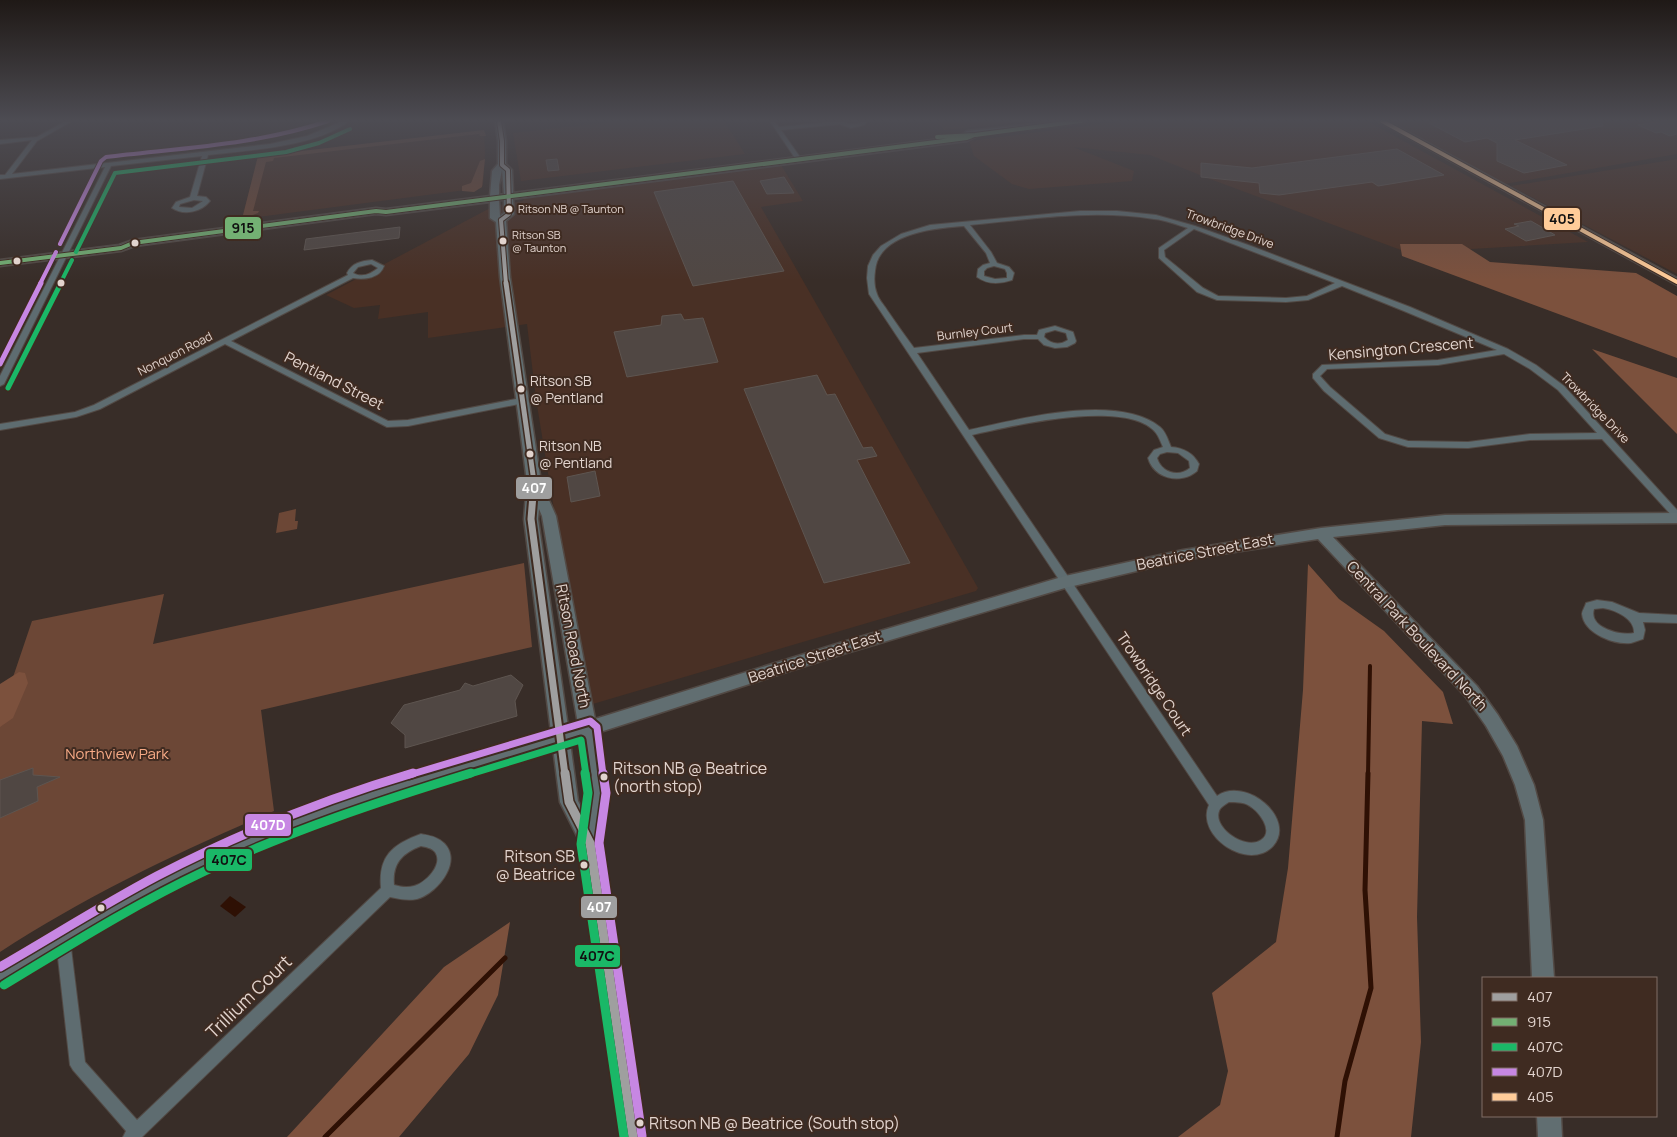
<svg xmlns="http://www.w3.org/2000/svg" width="1677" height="1137" font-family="Manrope,sans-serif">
<rect width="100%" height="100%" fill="#382d28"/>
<path fill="#493025" d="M621,121H724L745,154L521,181L513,133Z
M936,121H1026L945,130Z
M1124,121H1367L1588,242L1471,249L1417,256L1210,179L1150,155L1073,147L1134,171L1132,181L1029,189L1012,184L974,156L969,141Z
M1382,121H1677V154L1499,185Z
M484,130L485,154L483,185L481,188L242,219L258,156Z
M1677,159V274L1511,186Z
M781,165L803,201L761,207L978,588L976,591L586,706L536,399L527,324L428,338V312L378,319L380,305L354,308L326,295L494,206L523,201L524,199Z"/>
<path fill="#6c4736" d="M484,130L486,136H480L479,134L274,158L273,161L266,162L253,211H259L258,213L242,219L258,156Z
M485,159L482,187L474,192L462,191V186L471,183L480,161Z
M296,509L295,521H298L297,529L276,533L279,513Z
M524,563L532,647L261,710L274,811C180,851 86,896 0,952V696L8,692L32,621L164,594L153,644Z"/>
<path fill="#7c513d" d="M1400,244H1462L1490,262L1636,273L1677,296V358L1402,256Z
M1592,349L1677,378V434Z
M1308,564L1339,599L1384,631L1443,692L1453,724L1422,721L1417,917L1421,1042L1411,1137H1178L1220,1105L1228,1071L1212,993L1276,942L1288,868L1303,690Z
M19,672L25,673L28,683L13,718L0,727V684Z
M510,922L498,995L469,1054L399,1137H287L444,967Z"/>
<path fill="#2e1004" d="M230,896L246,907L235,917L220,906Z"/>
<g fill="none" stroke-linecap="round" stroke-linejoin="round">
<path stroke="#2e1004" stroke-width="4" d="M1368,775L1370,666"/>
<path stroke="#2e1004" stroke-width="5" d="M325,1137L505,958
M1337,1137L1345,1081L1371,988L1365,890L1368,773"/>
</g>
<path fill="#504743" stroke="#5e5550" d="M1446,121H1602L1603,126L1515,140L1567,165L1524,173L1497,161V143L1487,138L1465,142L1429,123Z
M1662,121H1677V134L1670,136L1661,132L1656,133L1638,125Z
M1397,149L1444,175L1378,186L1372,182L1279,195L1260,193L1259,183L1201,177V163L1252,168Z
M557,159L559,170L548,171L546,160Z
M784,177L794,193L767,194L760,181Z
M733,181L784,271L693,286L654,192Z
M1531,221L1538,225L1555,235L1526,241L1505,229L1519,226L1514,224Z
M400,227L399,238L304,250L306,239Z
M681,314L684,320L703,318L718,362L627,377L614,332L661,325L662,316Z
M817,375L827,395L835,394L863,448L872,447L877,456L857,460L910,563L824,583L744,389Z
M595,471L600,496L571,502L567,477Z
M511,675L523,685L515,701L517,716L405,748V735L391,723L404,705L460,690L465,683L473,686Z
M33,768V775L60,777L37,787L38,801L0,818V780Z"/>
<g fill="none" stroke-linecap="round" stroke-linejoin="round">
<g stroke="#524944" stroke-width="2">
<path id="street" d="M66,121H72L37,141L12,174L270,144L307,136L343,121H349C316,147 249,150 208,155L197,196L206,197L210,201C201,212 184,216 172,208L176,202L190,197L202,156L111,166L4,384L0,386V376L105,167L0,179V175H5L32,140L0,144V140L37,137ZM194,200L203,201L192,208L179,207L180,204Z
M770,121H774L779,127L840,121L851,124L860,123L862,121H867L864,125L851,128L840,124L781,130L802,160L799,162L797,161Z
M1080,211H1117L1156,215L1195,226L1251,246L1410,307L1508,349L1536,365L1564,386L1677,510V519L1674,518L1602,439L1530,440L1468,448L1408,447L1379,438L1324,391L1313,378V374L1322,365L1438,360L1497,350L1404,311L1342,286L1308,300L1286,302L1217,300L1197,292L1159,258V248L1188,228C1177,225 1166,220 1154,219C1093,209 1031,219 970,225L991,252L997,263L1009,267L1014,273L1012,280C1000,284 988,285 977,277L978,269L983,265L990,263L986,253L964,226C935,228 878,233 875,271C874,278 874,287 877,294C879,300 884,305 887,310C896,323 905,336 914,348L1024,335H1037L1039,330L1055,326L1073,332L1076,341L1075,343L1067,347L1055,348L1044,345L1038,339H1024L917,353L969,430C1019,419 1117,393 1160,427C1166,432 1168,440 1171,447C1184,448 1193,453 1199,464L1197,471C1181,485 1154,479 1148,458L1154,450L1163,447C1161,443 1159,437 1156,433C1128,398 1011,426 972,435L1217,796C1246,776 1297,819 1273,846C1249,872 1195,836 1209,805L869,294L867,278L868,266L873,255L881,246L901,234L930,225ZM1194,229L1335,283L1307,296L1286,298L1218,296L1203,288L1165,257L1164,250ZM994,266L1005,269L1007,273V278L995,279L984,276V271L987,268ZM1055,330L1066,333L1068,340C1059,346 1051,344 1044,337L1045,333ZM1504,354L1530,369L1558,390L1597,433L1530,434L1468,442L1408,441L1385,434L1330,387L1320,376L1327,369L1438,365ZM1167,452L1178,453L1189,461L1190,468C1178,478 1161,472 1157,458L1160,454ZM1229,802C1235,802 1243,802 1248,805C1258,810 1275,831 1261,840C1245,851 1210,826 1220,809C1222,806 1226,804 1229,802Z
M372,260L384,266C380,278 365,280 353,278L231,341L388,421L408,420L521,398L525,401L524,403L408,426L387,427L225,344L100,409L76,417L0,430V424L75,412L94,405L348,275L347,273C352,263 361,261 372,260ZM371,264L378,268C371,274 362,278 353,273L358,267Z
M1597,600L1612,602L1639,613L1677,615V623L1643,622L1645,630L1643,639C1639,640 1635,642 1631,643C1615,645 1584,634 1582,614C1582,611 1585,607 1586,603ZM1603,608C1616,610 1635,619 1634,633C1621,636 1588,628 1594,609Z
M421,834C427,835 434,836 440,840C466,857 439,893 417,899C407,901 400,899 390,897L142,1137H123L126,1131L73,1070L70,1065L56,940L58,935L63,933L68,935L70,940L85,1062L137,1120L381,888C378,856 393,844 421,834ZM421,846C426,847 432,848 435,852C444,865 425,883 414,886C407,888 401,887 394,885C392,864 402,853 421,846Z"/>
</g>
<g stroke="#524944" stroke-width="3">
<path id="secondary" d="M495,121H503L506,141V164L512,170L513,193L964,136L963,134L967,131L1064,121H1085L1081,123L979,135L967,141L513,199L514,214L506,221L510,277L541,482L556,516L595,719L843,642L1065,576L1183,550L1321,528L1445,515L1677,513V523L1445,525L1333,537L1477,686L1498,715L1517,746L1534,785L1543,820L1554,978H1532L1525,820L1515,785L1503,756L1486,726L1465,696L1318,539L1183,560L1065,588L843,654L597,733L606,793L600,843L645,1137H621L581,844L560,802L553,747L345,813L267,843L144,903L0,988V965L130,889L254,830L345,797L551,732L524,519L527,482L500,277L496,222L490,218V202L386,215L376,214L135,246L121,251L0,266V260L119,245L133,240L376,208L386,209L490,196L492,171L498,164V141ZM502,170L504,194L499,195V185ZM499,200H504V213L500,216ZM539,509L542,516L578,724L568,727L538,519ZM580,738L588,793L585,814L578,801L570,742Z
M1378,121H1387L1677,278V285Z
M1537,1116H1561L1562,1137H1538Z"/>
</g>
<use href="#street" fill="#5e6c70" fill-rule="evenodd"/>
<use href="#secondary" fill="#616e71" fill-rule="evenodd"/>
<g stroke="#3f2b21" stroke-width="6">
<path id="bus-1-far3" d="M499,121L502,141V165L508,170L509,214L501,220
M501,220L506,284"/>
</g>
<g stroke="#3f2b21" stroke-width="8">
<path id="bus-1-far2" d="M506,283L534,482L533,497"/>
</g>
<g stroke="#3f2b21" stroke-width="11">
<path id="bus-1-far1" d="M533,495L531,519L565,775"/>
</g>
<g stroke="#3f2b21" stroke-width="12">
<path id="bus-1" d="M565,773L569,802L590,843L633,1137"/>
</g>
<g stroke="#3f2b21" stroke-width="6">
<path id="bus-2" d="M937,137L975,135L1081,121
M0,263L121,248L133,243L376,211L386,212L967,138L975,135"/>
</g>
<g stroke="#3f2b21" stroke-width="6">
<path id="bus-3-far3" d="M76,252L115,173L286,152L319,143L350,129
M60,284L72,260"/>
</g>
<g stroke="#3f2b21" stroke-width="8">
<path id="bus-3-far2" d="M8,388L61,283"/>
</g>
<g stroke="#3f2b21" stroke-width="11">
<path id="bus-3-far1" d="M467,775L581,740L586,775"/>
</g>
<g stroke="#3f2b21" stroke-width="12">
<path id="bus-3" d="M585,773L588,793L581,844L624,1137
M4,985C70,945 135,904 205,871C290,831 380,801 471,773"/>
</g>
<g stroke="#3f2b21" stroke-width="6">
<path id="bus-4-far3" d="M60,244L101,161L106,157C180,148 257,145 328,121
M40,284L56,252"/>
</g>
<g stroke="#3f2b21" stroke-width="8">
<path id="bus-4-far2" d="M0,364L41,283"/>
</g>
<g stroke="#3f2b21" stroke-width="11">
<path id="bus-4-far1" d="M409,775L590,721L597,727L603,775"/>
</g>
<g stroke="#3f2b21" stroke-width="12">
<path id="bus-4" d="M603,773L606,793L599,843L642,1136
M0,967C52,937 104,904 157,876C238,834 325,799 413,773"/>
</g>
<g stroke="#3f2b21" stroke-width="6">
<path id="bus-5" d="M1382,121L1677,282"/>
</g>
<use href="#bus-1-far3" stroke="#9f9f9f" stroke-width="4"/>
<use href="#bus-1-far2" stroke="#9f9f9f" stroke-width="5"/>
<use href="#bus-1-far1" stroke="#9f9f9f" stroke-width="7"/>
<use href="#bus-1" stroke="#9f9f9f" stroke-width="9"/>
<use href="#bus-2" stroke="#73b073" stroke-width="4"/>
<use href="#bus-3-far3" stroke="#1ab867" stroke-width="4"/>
<use href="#bus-3-far2" stroke="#1ab867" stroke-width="5"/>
<use href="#bus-3-far1" stroke="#1ab867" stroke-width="7"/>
<use href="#bus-3" stroke="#1ab867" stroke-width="9"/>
<use href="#bus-4-far3" stroke="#c787e3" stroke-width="4"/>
<use href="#bus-4-far2" stroke="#c787e3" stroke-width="5"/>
<use href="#bus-4-far1" stroke="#c787e3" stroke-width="7"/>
<use href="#bus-4" stroke="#c787e3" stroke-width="9"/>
<use href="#bus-5" stroke="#fc9" stroke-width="4"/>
</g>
<linearGradient id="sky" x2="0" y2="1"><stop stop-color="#1f1916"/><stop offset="0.43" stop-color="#4d4c53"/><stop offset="1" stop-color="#4d4c53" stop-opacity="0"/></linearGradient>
<rect width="1677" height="280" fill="url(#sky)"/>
<g fill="#e2d4ce" stroke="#3f2b21" stroke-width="2">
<circle cx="509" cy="209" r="4.5"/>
<circle cx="503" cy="241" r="4.5"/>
<circle cx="135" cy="243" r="4.5"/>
<circle cx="17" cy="261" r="4.5"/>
<circle cx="61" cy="283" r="4.5"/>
<circle cx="521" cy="389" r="4.5"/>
<circle cx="530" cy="454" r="4.5"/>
<circle cx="604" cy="777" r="4.5"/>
<circle cx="584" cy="865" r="4.5"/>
<circle cx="101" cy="908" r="4.5"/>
<circle cx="640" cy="1123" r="4.5"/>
</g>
<g text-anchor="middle" stroke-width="4" stroke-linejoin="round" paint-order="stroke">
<g font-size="11" fill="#e2d4ce" stroke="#3f2b21" text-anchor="start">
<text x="518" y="213">Ritson NB @ Taunton</text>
<text x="512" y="239">Ritson SB<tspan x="512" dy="13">@ Taunton</tspan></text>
</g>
<g font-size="12" fill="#e2d4ce" stroke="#3f2b21">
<text transform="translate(1230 229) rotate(20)" y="4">Trowbridge Drive</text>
<text transform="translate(975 332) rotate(-7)" y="4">Burnley Court</text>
<text transform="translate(175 354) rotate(-27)" y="4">Nonquon Road</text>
<text transform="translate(1595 408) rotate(46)" y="4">Trowbridge Drive</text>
</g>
<g font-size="14" fill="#e2d4ce" stroke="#3f2b21" text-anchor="start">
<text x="530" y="386">Ritson SB<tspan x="530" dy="17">@ Pentland</tspan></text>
<text x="539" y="451">Ritson NB<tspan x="539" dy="17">@ Pentland</tspan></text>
</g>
<g font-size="15" fill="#e2d4ce" stroke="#3f2b21">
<text transform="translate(1401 349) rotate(-5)" y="5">Kensington Crescent</text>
<text transform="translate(334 381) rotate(27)" y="5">Pentland Street</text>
<text transform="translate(1205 552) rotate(-11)" y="5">Beatrice Street East</text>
<text transform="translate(1417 636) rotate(47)" y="5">Central Park Boulevard North</text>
<text transform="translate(573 646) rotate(79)" y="5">Ritson Road North</text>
<text transform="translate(815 657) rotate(-18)" y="5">Beatrice Street East</text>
<text transform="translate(1154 684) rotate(56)" y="5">Trowbridge Court</text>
</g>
<g font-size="15" fill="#f7aa86" stroke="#3f2b21">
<text x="117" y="759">Northview Park</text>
</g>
<g font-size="16" fill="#e2d4ce" stroke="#3f2b21" text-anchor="start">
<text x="613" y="774">Ritson NB @ Beatrice<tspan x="613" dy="18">(north stop)</tspan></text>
<text x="575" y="862" text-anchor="end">Ritson SB<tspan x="575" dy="18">@ Beatrice</tspan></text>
<text x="649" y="1129">Ritson NB @ Beatrice (South stop)</text>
</g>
<g font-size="18" fill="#e2d4ce" stroke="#3f2b21">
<text transform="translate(249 997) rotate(-44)" y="6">Trillium Court</text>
</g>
</g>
<g stroke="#3f2b21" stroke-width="2">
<rect x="1543" y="207" width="38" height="24" rx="5" fill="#fc9"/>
<rect x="224" y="216" width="38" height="24" rx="5" fill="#73b073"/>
<rect x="515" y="476" width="38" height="24" rx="5" fill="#9f9f9f"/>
<rect x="244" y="813" width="48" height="24" rx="5" fill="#c787e3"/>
<rect x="205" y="848" width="48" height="24" rx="5" fill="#1ab867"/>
<rect x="580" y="895" width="38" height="24" rx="5" fill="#9f9f9f"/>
<rect x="574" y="944" width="47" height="24" rx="5" fill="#1ab867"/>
</g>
<g font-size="14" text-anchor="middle" font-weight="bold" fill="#fff">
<text x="534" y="493">407</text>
<text x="268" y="830">407D</text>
<text x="599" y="912">407</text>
</g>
<g font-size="14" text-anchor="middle" font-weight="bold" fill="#111">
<text x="1562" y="224">405</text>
<text x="243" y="233">915</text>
<text x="229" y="865">407C</text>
<text x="597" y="961">407C</text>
</g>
<rect x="1482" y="977" width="175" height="140" fill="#3f2b21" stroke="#806f66"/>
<rect x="1492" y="993" width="25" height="8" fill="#9f9f9f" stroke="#806f66"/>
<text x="1527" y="1002" font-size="15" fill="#e2d4ce">407</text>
<rect x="1492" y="1018" width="25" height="8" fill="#73b073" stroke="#806f66"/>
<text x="1527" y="1027" font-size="15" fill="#e2d4ce">915</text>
<rect x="1492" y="1043" width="25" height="8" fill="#1ab867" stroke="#806f66"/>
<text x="1527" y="1052" font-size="15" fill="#e2d4ce">407C</text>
<rect x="1492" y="1068" width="25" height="8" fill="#c787e3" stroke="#806f66"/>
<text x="1527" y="1077" font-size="15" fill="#e2d4ce">407D</text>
<rect x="1492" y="1093" width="25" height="8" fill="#ffcc99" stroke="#806f66"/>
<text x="1527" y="1102" font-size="15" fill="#e2d4ce">405</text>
</svg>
